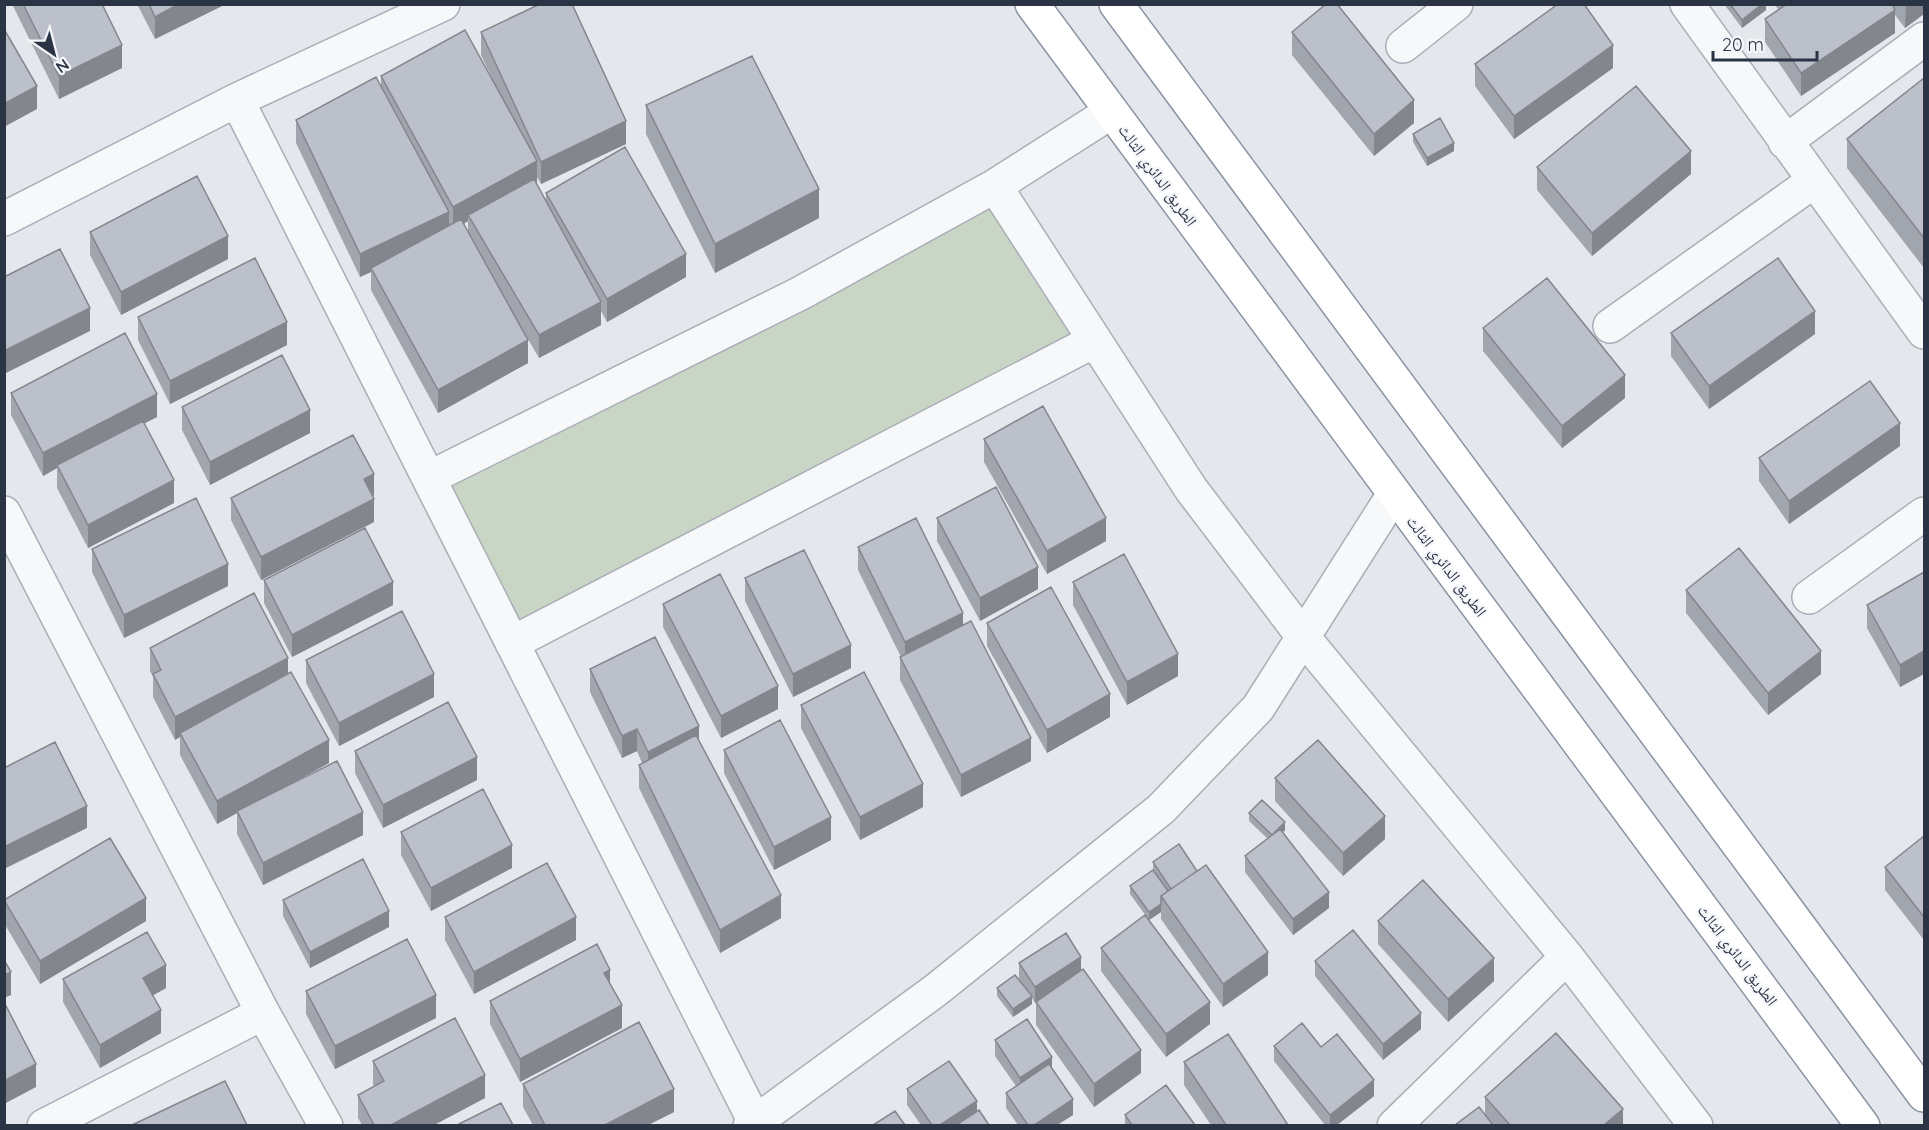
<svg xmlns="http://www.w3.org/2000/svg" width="1929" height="1130" font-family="Quicksand,'Noto Naskh Arabic',sans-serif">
<rect width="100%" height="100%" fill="#e4e7ec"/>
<path fill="#c9d6c5" d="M991,190L1091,343L505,646L423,482Z"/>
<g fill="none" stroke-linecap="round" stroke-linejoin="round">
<g stroke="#a9aeb7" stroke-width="36">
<path id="minor" d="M1687,4L1924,332
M1403,46L1456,4
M237,100L755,1122
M1785,142L1924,39
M995,186L1191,489L1304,638L1567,957L1696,1126
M4,219L237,100L443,4
M1610,326L1814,181
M429,478L799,294L995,186L1111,112
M4,513L263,1013L326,1126
M1809,597L1924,514
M512,643L1094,341
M44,1126L263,1013
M750,1126L936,990L1161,809L1258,708L1394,494
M1394,1126L1567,957"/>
</g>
<g stroke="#8b94a3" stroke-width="36">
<path id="highway" d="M1032,4L1863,1126
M1116,4L1924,1095"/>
</g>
<use href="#minor" stroke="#f7f8fa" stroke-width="33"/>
<use href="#highway" stroke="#fff" stroke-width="33"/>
</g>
<path fill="#a1a5ae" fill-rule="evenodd" d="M12,4H102L122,68L59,99Z
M137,4H222V6L155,39Z
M1724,4H1766V10L1742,28Z
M1774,4H1924V14L1905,28L1895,15V33L1801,96L1765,42V19L1779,10Z
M481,32L626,144L541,184L537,177V184L546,200V193L686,277L607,322L601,311V325L539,358L525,334L528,363L438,413L371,290V272L360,277L296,143V120L381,86V76L492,78L481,55ZM468,221V231L464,224Z
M1292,32L1414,123L1374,156L1292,55Z
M1475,64L1613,68L1514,139L1475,86Z
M1924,78V268L1847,168V139Z
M646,105L819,218L715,273L646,134Z
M1413,134L1454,151L1427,166L1413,142Z
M1537,167L1691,174L1592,256L1537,190Z
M90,232L228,259L121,315L90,255Z
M138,317L287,345L170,404L138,340Z
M1483,328L1625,398L1562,448L1483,351Z
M1671,333L1815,334L1709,409L1671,356Z
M11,393L157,417L144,423L174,503L88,548L57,488V468L43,476L11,415Z
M182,407L310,433L210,485L182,430Z
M984,439L1106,541L1047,574L984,462Z
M1900,446L1789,524L1759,481V458Z
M373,497L374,522L261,580L231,520V498Z
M937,518L1038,589L980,621L937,541Z
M858,547L963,625L1031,761L961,797L900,680V657H901L858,570Z
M92,549L228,586L124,638L92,572Z
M1924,572V674L1900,687L1867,628V605Z
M745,578L851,668L793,697L745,601Z
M264,580L393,605L292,657L264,603Z
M1073,582L1178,676L1127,705L1073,605Z
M1686,590L1821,674L1768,715L1686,613Z
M663,604L778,709L721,738L663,627Z
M987,623L1110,717L1047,753L987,646Z
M150,648L288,673L329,763L292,783L363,835L263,885L237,834V813L217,824L180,755V737L175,740L153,697V677L150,671Z
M306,660L434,697L339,746L306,683Z
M590,669L699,742L781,918L720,953L639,788V765L642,763L637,751L622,758L590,692Z
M801,705L923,807L860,840L801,728Z
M724,750L831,840L774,870L724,773Z
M355,751L477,780L383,828L355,773Z
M1275,778L1385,839L1343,876L1275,801Z
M1249,813L1285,830L1283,832L1329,908L1293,935L1245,872V856L1268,839L1249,821Z
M401,832L512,868L431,911L401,855Z
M1924,836V940L1885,890V867Z
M1153,862L1268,975L1223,1007L1161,919V912L1149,920L1130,894V886L1153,870Z
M4,900L146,921L40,984L4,923Z
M283,900L389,927L310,968L283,916Z
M445,917L576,940L474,994L445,940Z
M1378,921L1494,981L1448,1022L1378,944Z
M1101,948L1210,1024L1166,1057L1101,971Z
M1315,961L1421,1029L1383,1060L1315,976Z
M1019,963L1081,970L1141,1073L1094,1107L1036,1025V1002L1046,995L1035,1003L1032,998V1004L1013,1017L997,996V988L1023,985L1019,979Z
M63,979L166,988L153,995L161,1033L100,1068L63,1002Z
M610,984L622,1028L520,1082L490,1024V1001Z
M306,991L436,1018L335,1069L306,1014Z
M995,1040L1052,1069L1073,1115L1057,1125H1018L1006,1108V1093L1016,1086L995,1056Z
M1274,1046L1321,1047L1374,1096L1337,1125H1325L1274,1061Z
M373,1061L485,1098L434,1125H362L358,1118V1095L374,1086L373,1084Z
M1184,1062L1288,1125H1211L1184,1085Z
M523,1084L674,1112L648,1125H533L523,1107Z
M907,1089L977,1112L989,1125H921L907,1105Z
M1485,1097L1623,1125H1455L1485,1115Z
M1125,1115L1195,1125H1125Z"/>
<path fill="#83868d" d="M179,4H222V6L155,39V17Z
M1762,4H1766V10L1742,28V20Z
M1906,4H1924V14L1905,28Z
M1895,10V33L1801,96V73Z
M122,45V68L59,99V76Z
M1613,45V68L1514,139V116Z
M37,86V109L4,127V104Z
M1414,100V123L1374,156V134Z
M626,121V144L541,184V162Z
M1454,143V151L1427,166V158Z
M1691,151V174L1592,256V233Z
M537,161V183L468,215V221L453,230V207Z
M819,189V218L715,273V244Z
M449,212V235L371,268V272L360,277V254Z
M228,236V259L121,315V292Z
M686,254V277L607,322V299Z
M601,302V325L539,358V335Z
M90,308V331L4,374V351Z
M1815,311V334L1709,409V386Z
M287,322V345L170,404V381Z
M528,340V363L438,413V390Z
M1625,375V398L1562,448V426Z
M157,394V417L58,468L57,465V468L43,476V453Z
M310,410V433L210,485V462Z
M1900,423V446L1789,524V501Z
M374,474V497L364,479Z
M174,480V503L88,548V525Z
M374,499V522L261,580V557Z
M1106,518V541L1047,574V551Z
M228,564V586L124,638V615Z
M1038,567V589L980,621V598Z
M393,582V605L292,657V635Z
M963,613V636L905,665V642Z
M851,645V668L793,697V674Z
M1821,651V674L1768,715V693Z
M1924,651V674L1900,687V665Z
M1178,654V676L1127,705V682Z
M288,658V681L180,733V737L175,740V717Z
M434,674V697L339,746V723Z
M778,686V709L721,738V716Z
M1110,694V717L1047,753V730Z
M699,726V749L648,775V752Z
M637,729V751L622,758V736Z
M1031,738V761L961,797V775Z
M329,740V763L238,813L237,811V813L217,824V801Z
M477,757V780L383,828V805Z
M923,784V807L860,840V817Z
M87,806V828L4,869V847Z
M363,812V835L263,885V863Z
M1385,816V839L1343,876V853Z
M831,817V840L774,870V847Z
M1285,822V830L1272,843V835Z
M512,845V868L431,911V888Z
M1329,892V908L1293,935V919Z
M781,895V918L720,953V930Z
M146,898V921L40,984V961Z
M1161,904V912L1149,920V912Z
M389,911V927L310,968V952Z
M576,917V940L474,994V972Z
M1268,952V975L1223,1007V984Z
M1081,957V973L1035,1003V987Z
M1494,958V981L1448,1022V999Z
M166,965V988L143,1001V978Z
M610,970V992L604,973Z
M11,972V995L4,998V975Z
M436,995V1018L335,1069V1046Z
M1032,996V1004L1013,1017V1009Z
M1210,1002V1024L1166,1057V1034Z
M622,1005V1028L520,1082V1059Z
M161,1010V1033L100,1068V1045Z
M1421,1013V1029L1383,1060V1044Z
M1141,1050V1073L1094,1107V1084Z
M1052,1057V1073L1020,1093V1078Z
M36,1064V1087L4,1104V1081Z
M485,1075V1098L434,1125H391Z
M1374,1080V1096L1337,1125H1330V1115Z
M674,1089V1112L648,1125H605Z
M1073,1099V1115L1057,1125H1034Z
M977,1101V1117L963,1125H940Z
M1623,1109V1125H1604Z"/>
<path fill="#bbc0ca" stroke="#83868d" stroke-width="1.5" d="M23,4H102L122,45L59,76Z
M149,4H179L155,17Z
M540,4H572L626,121L541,162L481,32Z
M1326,4H1337L1414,100L1374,134L1292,32Z
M1558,4H1584L1613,45L1514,116L1475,64Z
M1730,4H1762L1742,20Z
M1787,4H1892L1895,10L1801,73L1765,19Z
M4,29L37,86L4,104Z
M465,30L537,161L453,207L381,76Z
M752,56L819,189L715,244L646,105Z
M376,77L449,212L360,254L296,120Z
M1924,78V238L1847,139Z
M1636,86L1691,151L1592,233L1537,167Z
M1440,118L1454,143L1427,158L1413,134Z
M625,147L686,254L607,299L546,193Z
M197,176L228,236L121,292L90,232Z
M534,179L601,302L539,335L468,215Z
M461,219L528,340L438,390L371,268Z
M60,249L90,308L4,351V277Z
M255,258L287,322L170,381L138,317Z
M1778,258L1815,311L1709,386L1671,333Z
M1547,278L1625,375L1562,426L1483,328Z
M125,333L157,394L43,453L11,393Z
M282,355L310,410L210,462L182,407Z
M1870,381L1900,423L1789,501L1759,458Z
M1043,406L1106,518L1047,551L984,439Z
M143,421L174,480L88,525L57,465Z
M353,435L374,474L364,479L374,499L261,557L231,498Z
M996,487L1038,567L980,598L937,518Z
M196,498L228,564L124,615L92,549Z
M916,518L963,613L905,642L858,547Z
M365,528L393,582L292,635L264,580Z
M1739,548L1821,651L1768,693L1686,590Z
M804,550L851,645L793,674L745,578Z
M1124,554L1178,654L1127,682L1073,582Z
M1924,572V651L1900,665L1867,605Z
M720,574L778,686L721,716L663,604Z
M1051,587L1110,694L1047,730L987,623Z
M254,593L288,658L175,717L153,674L161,670L150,648Z
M402,611L434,674L339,723L306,660Z
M971,621L1031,738L961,775L900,657Z
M655,637L699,726L648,752L637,729L622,736L590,669Z
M291,672L329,740L217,801L180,733Z
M864,672L923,784L860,817L801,705Z
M448,702L477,757L383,805L355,751Z
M780,720L831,817L774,847L724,750Z
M696,735L781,895L720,930L639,765Z
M1318,740L1385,816L1343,853L1275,778Z
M55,742L87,806L4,847V768Z
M337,761L363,812L263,863L237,811Z
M483,789L512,845L431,888L401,832Z
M1262,800L1285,822L1272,835L1249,813Z
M1280,829L1329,892L1293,919L1245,856Z
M1924,836V917L1885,867Z
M110,838L146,898L40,961L4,900Z
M1179,844L1197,871L1171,889L1153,862Z
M363,859L389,911L310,952L283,900Z
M547,863L576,917L474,972L445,917Z
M1206,865L1268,952L1223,984L1161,896Z
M1153,870L1168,891L1161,896V904L1149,912L1130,886Z
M1423,880L1494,958L1448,999L1378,921Z
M1145,915L1210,1002L1166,1034L1101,948Z
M1353,930L1421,1013L1383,1044L1315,961Z
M147,932L166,965L143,978L161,1010L100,1045L63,979Z
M1066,933L1081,957L1035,987L1019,963Z
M407,939L436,995L335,1046L306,991Z
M597,944L610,970L604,973L622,1005L520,1059L490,1001Z
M4,960L11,972L4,975Z
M1083,969L1141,1050L1094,1084L1036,1002Z
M1015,975L1032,996L1013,1009L997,988Z
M4,1002L36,1064L4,1081Z
M455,1018L485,1075L391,1125H374L358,1095L384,1081L373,1061Z
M1027,1019L1052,1057L1020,1078L995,1040Z
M639,1022L674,1089L605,1125H545L523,1084Z
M1302,1023L1321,1047L1337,1034L1374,1080L1330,1115L1274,1046Z
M1556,1033L1623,1109L1604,1125H1510L1485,1097Z
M1228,1034L1288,1125H1226L1184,1062Z
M949,1061L977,1101L940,1125H932L907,1089Z
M1049,1064L1073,1099L1034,1125H1028L1006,1093Z
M225,1081L247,1125H132Z
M1166,1085L1195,1125H1132L1125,1115Z
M501,1103L513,1125H457Z
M1479,1107L1493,1125H1455Z
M979,1110L989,1125H956Z
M895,1111L905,1125H873Z"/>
<g text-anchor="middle" stroke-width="4.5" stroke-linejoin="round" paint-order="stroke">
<g font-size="16" fill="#2b3445" stroke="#f4f6f9">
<text transform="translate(1158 175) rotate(54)" y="6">الطريق الدائري الثالث</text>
<text transform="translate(1447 566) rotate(53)" y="6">الطريق الدائري الثالث</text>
<text transform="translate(1738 955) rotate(53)" y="6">الطريق الدائري الثالث</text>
</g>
</g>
<rect width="1929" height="1130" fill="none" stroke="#2b3445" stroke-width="12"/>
<g transform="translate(54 54) rotate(145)" stroke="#f4f6f9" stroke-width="4.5" paint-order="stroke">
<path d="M0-4.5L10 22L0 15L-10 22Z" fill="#2b3445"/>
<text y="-9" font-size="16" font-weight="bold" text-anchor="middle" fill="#2b3445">N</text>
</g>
<path d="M1713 51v9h104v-9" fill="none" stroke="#2b3445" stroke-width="3"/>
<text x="1722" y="51" font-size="18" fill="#2b3445" stroke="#f4f6f9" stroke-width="4.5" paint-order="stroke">20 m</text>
</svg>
